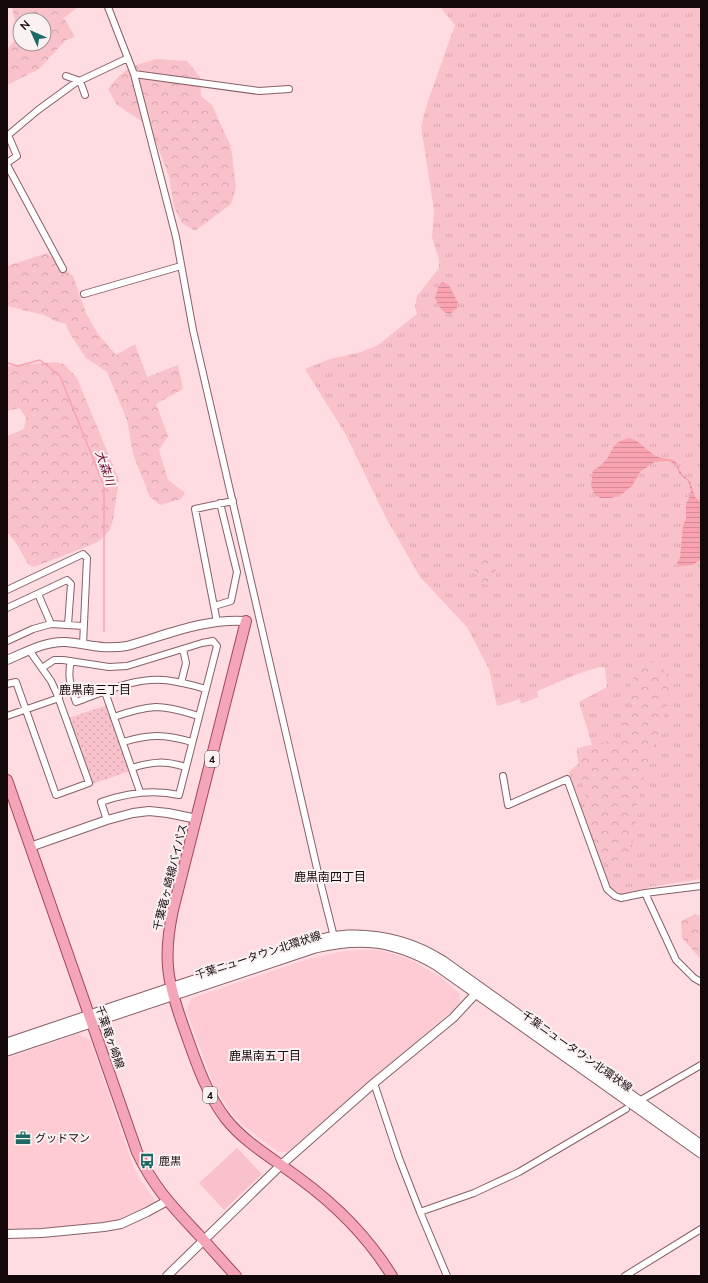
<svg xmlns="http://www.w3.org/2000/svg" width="708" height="1283" font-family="Mulish,'Noto Sans JP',sans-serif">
<defs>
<pattern id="grass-tufts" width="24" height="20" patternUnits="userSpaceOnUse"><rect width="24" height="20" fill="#f9c1c9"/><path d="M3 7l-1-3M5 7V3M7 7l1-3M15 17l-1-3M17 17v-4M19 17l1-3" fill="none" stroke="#d5a4ab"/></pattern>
<pattern id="forest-crowns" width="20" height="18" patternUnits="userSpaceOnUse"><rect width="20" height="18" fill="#f9c1c9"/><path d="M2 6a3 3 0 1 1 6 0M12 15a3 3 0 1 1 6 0" fill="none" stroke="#d5a4ab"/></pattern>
<pattern id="park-dots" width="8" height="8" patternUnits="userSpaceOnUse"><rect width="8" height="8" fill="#f9c1c9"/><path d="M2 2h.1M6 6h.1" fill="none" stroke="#d5a4ab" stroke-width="1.8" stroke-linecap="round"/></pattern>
<pattern id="water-rules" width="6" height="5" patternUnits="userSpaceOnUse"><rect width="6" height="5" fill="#f9a3b1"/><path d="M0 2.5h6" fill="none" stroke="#d58b97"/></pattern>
</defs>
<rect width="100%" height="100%" fill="#ffdce1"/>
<path fill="#fecbd2" d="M355,950H380L404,957L416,963L439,976L460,994L459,1005L287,1152H278L244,1126L234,1116L219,1094L213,1083L186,1010L192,998L308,959L339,952Z
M78,1034L90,1040L134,1168L140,1179L154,1199L152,1205L128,1217L105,1224L7,1230V1058Z"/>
<path fill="url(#grass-tufts)" d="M440,7H701V879L649,887L622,895L617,893L609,886L569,772L588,755L593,748L579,702L607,687L605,667C589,667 553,685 537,691L538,697L521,704L520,699L497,706L489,669L467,627L420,577L385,516L346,435L305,369L330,359L361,352L378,345L417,314L415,307L417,296L439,268V260L432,237L434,210L421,126L428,101L455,25Z"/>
<path fill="url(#forest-crowns)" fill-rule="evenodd" d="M12,7H78L64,18L75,37L66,40L39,69L7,85V50L18,35ZM20,20H44V44H20Z
M156,59L187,61L200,77L201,96L212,105L231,147L236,187L231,204L195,231L182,223L174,207L169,176L156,143L140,120L117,105L108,89L118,77L130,67Z
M47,253L73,276L86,313L98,334L116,355L135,344L147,377L178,365L183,389L156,404L168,436L159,450L168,480L185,493L181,499L160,505L150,497L133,454L127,420L107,372L86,358L70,334L66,324L55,321L44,315L7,306V266Z
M56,362L64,364L77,378L119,480L113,520L110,530L98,542L34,567L28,564L18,546L7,531V436L24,429L26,417L19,408L7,411V366Z
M496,557V586C483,585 480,583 474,570L481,558Z
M653,661L662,666L670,684L666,711L647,765L637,805L635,835L629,851L616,862L600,860L594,843L577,755V748L622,738L621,719L632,708L630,686L638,668Z
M695,914L701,916V956L699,957L682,938L681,921Z"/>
<path fill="url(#park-dots)" d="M107,705L130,771L92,784L69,718Z"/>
<path fill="#f9c1c9" d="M237,1148L262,1174L224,1210L199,1183Z"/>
<path fill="url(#water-rules)" d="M442,282L449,285L458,303L457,308L450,314C441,313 439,305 435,298L439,285Z
M630,438C640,441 647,451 656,456C662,459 669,458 675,461L682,474L690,481L695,497L701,502V559L693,565L679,566L677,563L680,558L683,525L686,519V504L690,496L691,491L688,481L680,475L676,465L671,462L667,461L654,462L640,472L632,486L622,494L611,498H600L594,494L591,485L593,470C596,468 600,467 602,464C614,454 609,442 630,438Z"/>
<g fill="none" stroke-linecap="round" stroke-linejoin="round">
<path stroke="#f9a3b1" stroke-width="1.5" d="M7,363L18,366L40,360L60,376L104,486V631"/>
<g stroke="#866167" stroke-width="8">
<path id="minor" d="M108,7L134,74L176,237L193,330L319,877L334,937
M134,74L259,91L289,89
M66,76L80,81L85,95
M7,136L38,110L75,83L128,58
M7,163L17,156L8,135
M7,165L63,269
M84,294L181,266
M7,590L83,554L87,558L83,645
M38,594L51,624
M214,606L231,601L237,572L220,503
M7,608L67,580L71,584L68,625
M217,622L195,509L233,501
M7,641L33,629L51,624L84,626
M71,661C67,676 71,687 76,702C104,692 133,678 163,680C178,681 192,685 206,689
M42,668L54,660H63L109,667L127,666L202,643L213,641L217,646L179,795C152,789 127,793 101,802L107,820
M181,683L186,663L183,649
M7,684L16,682L56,795L89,783L57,694L51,681L29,650
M105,692L140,792
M7,716L59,698
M114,717C128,712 142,708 156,707C171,707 185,712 199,716
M123,742C150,734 164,734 192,742
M132,768C153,761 165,761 186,767
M503,776L508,805L567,779L607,889L615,896L621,898L645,893L701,886
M645,893L676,960L694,978L701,982
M374,1083L399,1158L420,1212L447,1276
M639,1101L701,1065
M420,1212L474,1193L519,1172L626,1109
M625,1276L701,1229"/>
</g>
<g stroke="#866167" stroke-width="10">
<path id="tertiary" d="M7,660C26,652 45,641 66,642C89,644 102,650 127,646C166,635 205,618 246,621
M30,847L107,820L133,813L149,811L168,813L197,819
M7,1234L42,1233L104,1227L121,1224L147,1212L167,1201
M167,1276L281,1165L374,1083L453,1018L480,989"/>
</g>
<g stroke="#866167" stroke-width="11">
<path id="secondary" d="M7,1043C84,1017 160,991 237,966C271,955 313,937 348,935C382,934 415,943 443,961L701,1145
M7,1051L315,948C362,937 394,941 436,965L701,1153"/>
</g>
<g stroke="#a1485c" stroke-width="12">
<path id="primary" d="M246,621L173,910C162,961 168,984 185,1031C196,1062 206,1093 226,1119C245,1143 274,1159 299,1178C336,1205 368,1237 392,1276
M7,780L137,1152C154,1188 172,1206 198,1234C211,1248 223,1262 236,1276"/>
</g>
<use href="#minor" stroke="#fff" stroke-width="6"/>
<use href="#tertiary" stroke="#fff" stroke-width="8"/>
<use href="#secondary" stroke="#fff" stroke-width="9"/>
<use href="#primary" stroke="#f4a6b8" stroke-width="10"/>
</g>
<defs>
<g id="office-bare" transform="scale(1.2)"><path d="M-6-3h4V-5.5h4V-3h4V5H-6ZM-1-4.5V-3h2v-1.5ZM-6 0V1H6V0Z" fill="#1e6964" stroke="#faf1f2" stroke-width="2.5" paint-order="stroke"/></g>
<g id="bus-bare" transform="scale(1.2)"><path d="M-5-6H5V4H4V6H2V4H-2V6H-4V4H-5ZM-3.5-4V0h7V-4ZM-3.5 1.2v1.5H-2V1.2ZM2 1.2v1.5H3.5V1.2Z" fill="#1e6964" stroke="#faf1f2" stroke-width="2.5" paint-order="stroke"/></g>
</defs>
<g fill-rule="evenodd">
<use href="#office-bare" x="23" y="1138"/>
<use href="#bus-bare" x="147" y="1161"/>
</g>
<g text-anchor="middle" stroke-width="4" stroke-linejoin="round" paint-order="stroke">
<g fill="#faf1f2" stroke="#5a4e50" stroke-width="1">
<rect x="205" y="751" width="14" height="16" rx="3"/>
<rect x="203" y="1087" width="14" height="16" rx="3"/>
</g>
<g font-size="10" font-weight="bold" fill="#15080a">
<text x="212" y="763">4</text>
<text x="210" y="1099">4</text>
</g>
<g font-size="11" fill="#15080a" stroke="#faf1f2">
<text transform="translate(170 877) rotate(-76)" y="4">千葉竜ヶ崎線バイパス</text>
<text transform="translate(258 955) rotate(-18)" y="4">千葉ニュータウン北環状線</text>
<text transform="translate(110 1037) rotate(71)" y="4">千葉竜ヶ崎線</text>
<text transform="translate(577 1051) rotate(35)" y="4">千葉ニュータウン北環状線</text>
</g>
<g font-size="11" fill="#15080a" stroke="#faf1f2" text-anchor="start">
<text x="35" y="1142">グッドマン</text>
<text x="159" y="1165">鹿黒</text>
</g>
<g font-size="12" font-style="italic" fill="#6c0d2d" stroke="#faf1f2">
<text transform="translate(105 468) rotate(71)" y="4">大森川</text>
</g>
<g font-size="12" fill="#15080a" stroke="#faf1f2">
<text x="95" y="694">鹿黒南三丁目</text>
<text x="330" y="881">鹿黒南四丁目</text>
<text x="265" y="1060">鹿黒南五丁目</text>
</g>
</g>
<rect width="708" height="1283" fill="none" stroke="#15080a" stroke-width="16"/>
<g transform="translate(32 32) rotate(315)"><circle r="19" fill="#faf1f2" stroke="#9e9495"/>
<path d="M0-3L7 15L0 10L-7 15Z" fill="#1e6964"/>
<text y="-6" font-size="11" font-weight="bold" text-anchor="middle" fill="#15080a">N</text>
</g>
</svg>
